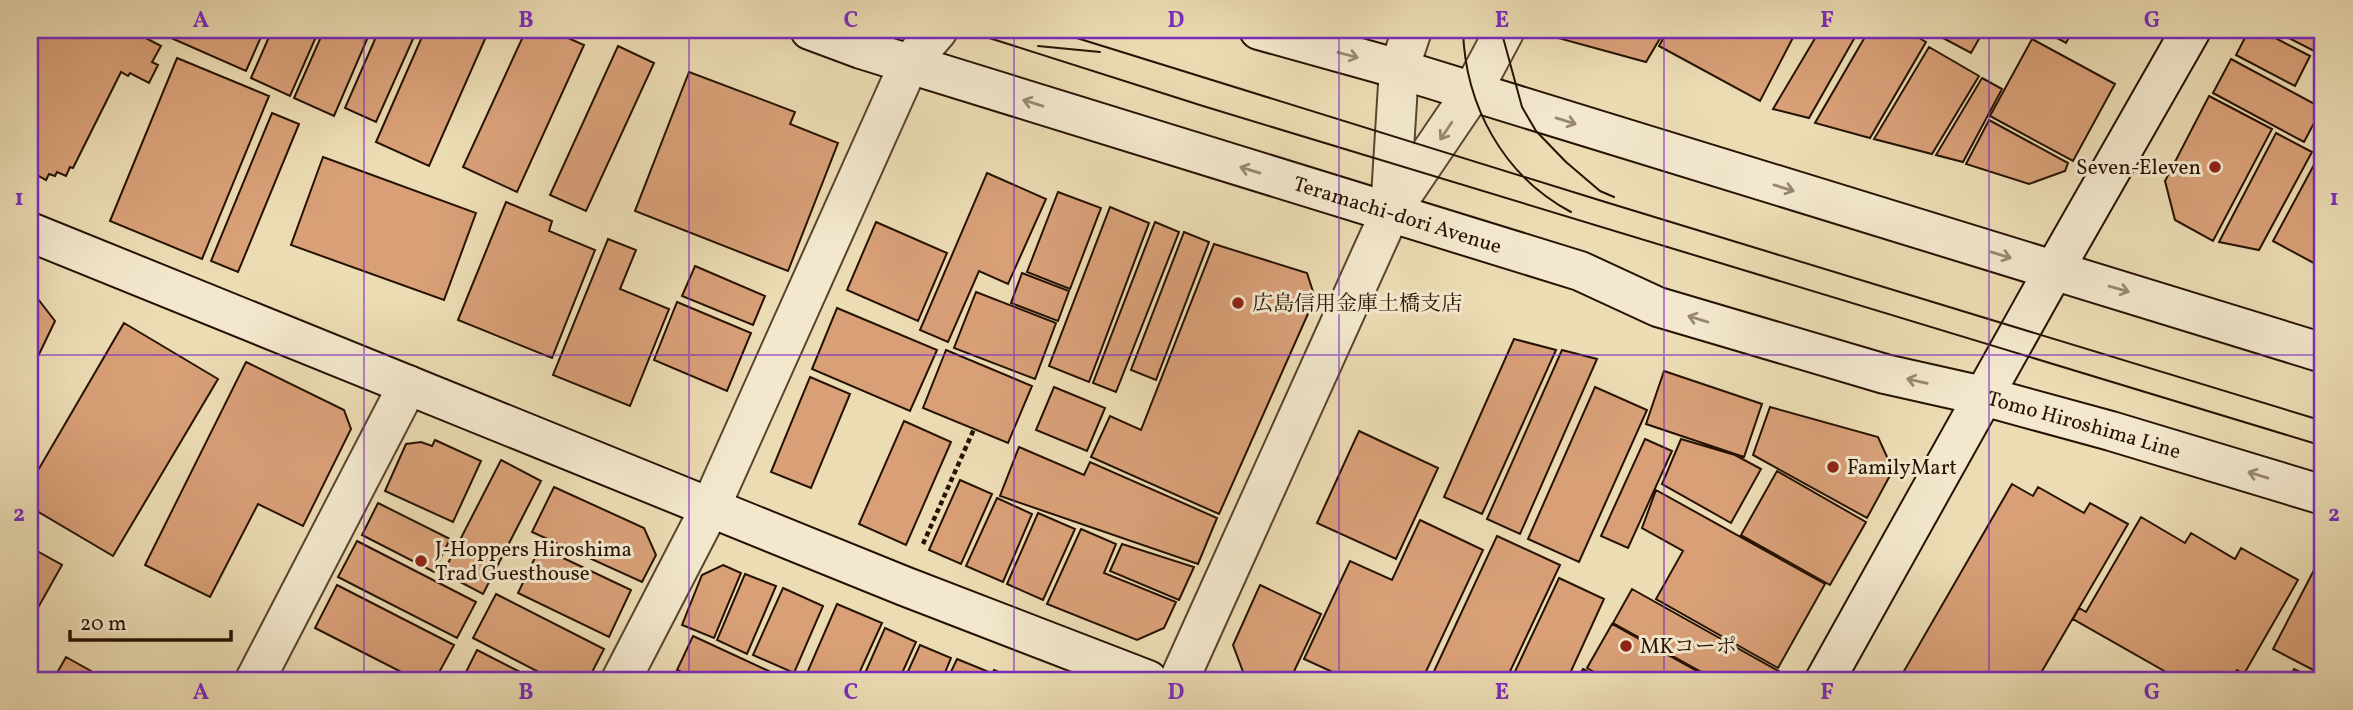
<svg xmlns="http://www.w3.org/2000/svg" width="2353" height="710" font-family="Vollkorn,'Noto Serif JP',serif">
<rect width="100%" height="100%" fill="#ecdcb4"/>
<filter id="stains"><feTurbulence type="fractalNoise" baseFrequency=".00286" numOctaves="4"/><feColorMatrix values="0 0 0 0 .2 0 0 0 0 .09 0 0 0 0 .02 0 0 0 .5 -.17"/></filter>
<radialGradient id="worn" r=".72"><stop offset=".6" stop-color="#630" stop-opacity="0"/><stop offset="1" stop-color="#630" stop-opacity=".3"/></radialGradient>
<path fill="#d9a078" stroke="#261202" stroke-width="2" d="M30,30H143L140,35L161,46L152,62L158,65L149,83L130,73L128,76L121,72L73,168L70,167L66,176L57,172L55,176L49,174L46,180L30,171Z
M153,30H264L246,71Z
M272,30H319L290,96L251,78Z
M324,30H371L334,116L294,98Z
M379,30H417L376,122L345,108Z
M425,30H489L429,166L376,142Z
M526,30H550L584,45L517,192L463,167Z
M1554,30H1665L1646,62L1558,38Z
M1668,30H1797L1760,101L1659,46Z
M1820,30H1859L1809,118L1773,109Z
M1869,30H1905L1926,42L1870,138L1815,123Z
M1928,30H1984L1971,53Z
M2042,30H2073L2066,43Z
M2249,30H2260L2310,56L2295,86L2236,55Z
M2273,30H2323V38L2316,52Z
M2032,39L2115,84L2073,161L1990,116Z
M618,46L654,63L586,211L550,195Z
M1929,47L1979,76L1932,154L1874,139Z
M177,58L269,96L202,259L110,221Z
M2231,59L2322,108L2304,142L2213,93Z
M689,72L795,112L790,124L838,143L788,271L635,211Z
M1982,78L2002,89L1963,162L1936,155Z
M2209,96L2272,129L2213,241L2175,220L2165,181Z
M272,113L299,124L238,272L211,261Z
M1989,120L2068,163L2065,171L2029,184L1966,164Z
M2276,133L2312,152L2259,250L2219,242Z
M323,157L476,213L444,300L291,245Z
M2315,163L2323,168V268L2273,241Z
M987,173L1046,199L1008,284L979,271L948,342L920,330Z
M1058,192L1101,208L1070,289L1027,272Z
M506,202L552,221L549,231L595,250L552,358L458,320Z
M1110,207L1149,223L1089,382L1049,366Z
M876,222L947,253L918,321L847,290Z
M1155,222L1179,232L1116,392L1093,383Z
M1184,232L1209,242L1156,380L1131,370Z
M608,239L636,250L620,289L669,309L630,406L553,375Z
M1214,244L1307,273L1315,298L1219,514L1091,457L1110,416L1141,430Z
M695,266L765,296L753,325L682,296Z
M1022,273L1069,291L1058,321L1011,303Z
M976,292L1056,323L1035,379L954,348Z
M30,295L38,299L55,321L30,373Z
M677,302L751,333L727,391L654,360Z
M837,308L937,350L910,411L812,369Z
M124,323L218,379L113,556L30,507V484Z
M1514,339L1556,350L1482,514L1444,497Z
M946,350L1032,386L1008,443L923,408Z
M1562,350L1597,359L1520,534L1487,519Z
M246,362L344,410L351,429L303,526L258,504L210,597L145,565Z
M1664,371L1762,404L1744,457L1646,424Z
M810,377L850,394L811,488L771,472Z
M1054,387L1105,408L1087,451L1036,430Z
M1595,387L1647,410L1579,562L1528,539Z
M1770,407L1878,437L1893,470L1867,518L1753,455Z
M904,421L951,442L906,545L859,524Z
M1359,431L1438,468L1396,559L1317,523Z
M1645,439L1672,451L1628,548L1601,536Z
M1681,439L1735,455L1761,469L1731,523L1662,484Z
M435,440L481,461L453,522L385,491L406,444L421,442L432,446Z
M1019,447L1084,475L1090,462L1217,518L1198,564L1000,496Z
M501,460L541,481L483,594L443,573Z
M1777,471L1866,522L1830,585L1741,535Z
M960,480L992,494L961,564L929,550Z
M2012,484L2033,496L2038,487L2084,513L2090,503L2128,524L2038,678L2042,680H1920L1904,671Z
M554,487L644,528L656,555L642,582L532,532Z
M1656,490L1825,584L1778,668L1656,599L1683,551L1642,528Z
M997,498L1032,514L1003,582L966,566Z
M378,503L450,539L434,572L362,535Z
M1038,513L1075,529L1043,600L1007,584Z
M2141,517L2185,543L2191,533L2235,559L2241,548L2298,580L2244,674L2237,670L2231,680H2170L2173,676L2073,619L2079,608L2086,612Z
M1420,520L1483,550L1422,680H1350L1304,659L1350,561L1392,580Z
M1081,529L1116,544L1104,573L1176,602L1164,628L1137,640L1047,604Z
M1497,536L1560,565L1506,680H1430Z
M357,541L476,602L457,638L338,577Z
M1122,544L1194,567L1179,600L1110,571Z
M30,547L62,565L30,622Z
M540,547L631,590L609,637L518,593Z
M723,565L741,573L714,638L682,625L702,575Z
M2314,570L2323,574V675L2273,649Z
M745,574L776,586L747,654L717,640Z
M1559,578L1604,599L1567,680H1511Z
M337,585L454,645L435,680H417L315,628Z
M1260,585L1321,614L1290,680H1251L1245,677L1233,645Z
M783,588L823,606L794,673L753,655Z
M1632,589L1782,673L1778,680H1716L1613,623Z
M496,594L604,649L588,680H554L473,638Z
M837,604L882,623L856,680H804Z
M1612,624L1713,680H1608L1587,668Z
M885,628L916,642L899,680H862Z
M693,636L788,680H699L677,670Z
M920,645L951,658L942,680H904Z
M477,650L536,680H462Z
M66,657L107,680H53Z
M957,659L989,672L985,680H947Z
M1583,669L1603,680H1576Z
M2294,669L2316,680H2289Z
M994,670L1017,680H990Z"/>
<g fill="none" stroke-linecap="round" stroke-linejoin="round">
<g stroke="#58442e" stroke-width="42">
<path id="street" d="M1390,213L1399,69L1412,30
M255,680L408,385
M621,680L710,508L909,64L938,30
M1179,680L1390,213L1472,92L1505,30"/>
</g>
<g stroke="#261202" stroke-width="42">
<g id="secondary">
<path id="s1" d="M810,30L861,49L1580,271L1658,307L1885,374L1983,396L2111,431L2323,495"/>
<path d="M1259,30L1399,69L2323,353"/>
<path d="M30,232L904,586L1148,680"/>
<path d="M1825,680L2054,270L2191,30"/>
</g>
</g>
<path stroke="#261202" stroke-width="4.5" stroke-dasharray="5 3.5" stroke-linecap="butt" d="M923,544L974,429"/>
<use href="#street" stroke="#f3e8ce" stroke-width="38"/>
<use href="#secondary" stroke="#f3e8ce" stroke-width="38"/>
<path stroke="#261202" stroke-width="2" d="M964,30L1203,106L2323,446
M1051,30C1474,163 1899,292 2323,421
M1463,30C1465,105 1503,176 1571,212
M1501,30L1522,107L1536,131L1566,162L1600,191L1614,197
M1038,46L1100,52"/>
</g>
<defs><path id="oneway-shaft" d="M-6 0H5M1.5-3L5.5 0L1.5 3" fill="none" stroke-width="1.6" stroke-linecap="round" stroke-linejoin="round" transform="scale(1.75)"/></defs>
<g stroke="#978872">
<use href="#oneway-shaft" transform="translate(1348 55) rotate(15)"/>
<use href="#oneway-shaft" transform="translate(1033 103) rotate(-163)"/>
<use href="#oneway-shaft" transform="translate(1566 121) rotate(17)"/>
<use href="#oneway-shaft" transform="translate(1446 131) rotate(124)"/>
<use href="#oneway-shaft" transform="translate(1250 170) rotate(-163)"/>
<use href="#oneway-shaft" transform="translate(1784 188) rotate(17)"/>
<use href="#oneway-shaft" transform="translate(2001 255) rotate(17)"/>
<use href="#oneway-shaft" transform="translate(2119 289) rotate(16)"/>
<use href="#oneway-shaft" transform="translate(1698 319) rotate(-163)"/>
<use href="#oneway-shaft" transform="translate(1917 381) rotate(-167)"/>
<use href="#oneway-shaft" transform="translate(2258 475) rotate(-163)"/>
</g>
<path fill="none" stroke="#7b2cbf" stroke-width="2" stroke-opacity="0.55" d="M364,30V680M689,30V680M1014,30V680M1339,30V680M1664,30V680M1989,30V680M30,355H2323"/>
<g fill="#8f2418" stroke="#f3e8ce" stroke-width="2.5">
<circle cx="2215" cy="167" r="7"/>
<circle cx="1238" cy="303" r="7"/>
<circle cx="1833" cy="467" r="7"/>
<circle cx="421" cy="561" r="7"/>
<circle cx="1626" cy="646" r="7"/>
</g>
<g text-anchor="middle" stroke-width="6" stroke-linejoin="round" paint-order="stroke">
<g font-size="21" fill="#261202" stroke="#f3e8ce" text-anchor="start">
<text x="2201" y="174" text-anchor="end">Seven-Eleven</text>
<text x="1252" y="310">広島信用金庫土橋支店</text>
<text x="1847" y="474">FamilyMart</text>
<text x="435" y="556">J-Hoppers Hiroshima<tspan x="435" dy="24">Trad Guesthouse</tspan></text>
<text x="1640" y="653">MKコーポ</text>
</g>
<g font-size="21" fill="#261202" stroke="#f3e8ce">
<text dy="7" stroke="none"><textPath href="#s1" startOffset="616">Teramachi-dori Avenue</textPath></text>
<text dy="7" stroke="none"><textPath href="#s1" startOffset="1335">Tomo Hiroshima Line</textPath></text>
</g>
</g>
<rect width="2353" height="710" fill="none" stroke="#ecdcb4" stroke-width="77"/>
<path d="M70 630v10h161v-10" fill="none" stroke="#261202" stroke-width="3.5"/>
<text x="80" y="630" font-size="21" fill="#261202" stroke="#f3e8ce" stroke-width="5" paint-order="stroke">20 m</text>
<rect x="38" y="38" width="2276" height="634" fill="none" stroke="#7b2cbf" stroke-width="2.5"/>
<g font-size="23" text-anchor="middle" font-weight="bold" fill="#7b2cbf">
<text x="201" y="27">A</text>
<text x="526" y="27">B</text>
<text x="851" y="27">C</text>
<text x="1176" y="27">D</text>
<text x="1502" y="27">E</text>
<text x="1827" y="27">F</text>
<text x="2152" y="27">G</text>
<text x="19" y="205">1</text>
<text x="2334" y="205">1</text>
<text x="19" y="521">2</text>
<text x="2334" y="521">2</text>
<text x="201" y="699">A</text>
<text x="526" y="699">B</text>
<text x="851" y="699">C</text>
<text x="1176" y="699">D</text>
<text x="1502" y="699">E</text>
<text x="1827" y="699">F</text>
<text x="2152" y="699">G</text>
</g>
<rect width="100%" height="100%" filter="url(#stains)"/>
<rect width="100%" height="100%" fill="url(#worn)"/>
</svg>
